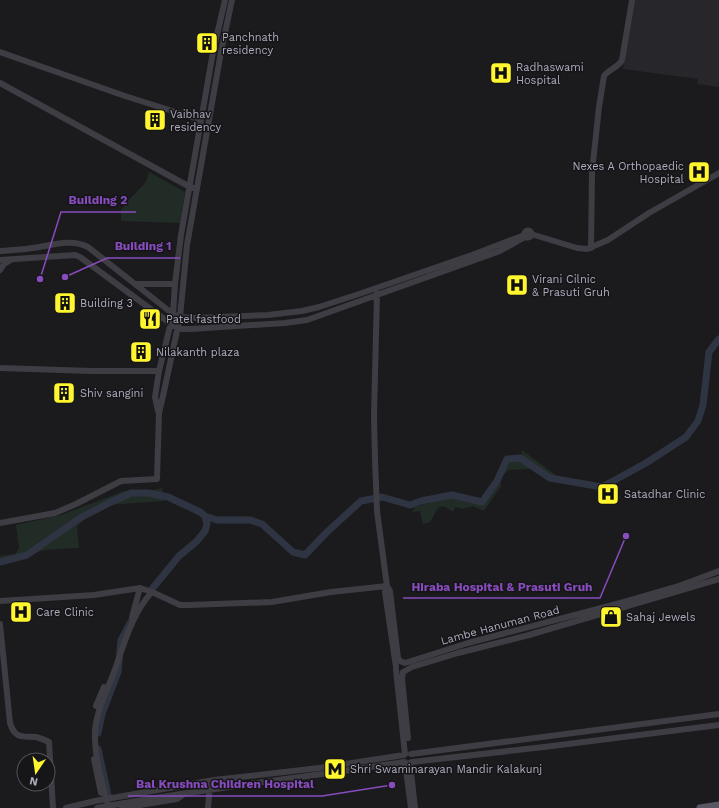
<svg xmlns="http://www.w3.org/2000/svg" width="719" height="808" font-family="'Work Sans',sans-serif">
<rect width="100%" height="100%" fill="#1b1a1d"/>
<path fill="#27262a" d="M633,0H719V87L697,84L698,79L623,69Z"/>
<path fill="#222c26" d="M149,172L185,192L180,223L121,221V211L125,204L146,182Z
M522,450L557,476L554,479L521,457Z
M520,460L530,466L529,469L509,470L500,478L501,486L484,511L473,506L463,509L455,507L453,512L443,506L438,508L430,522L423,524L420,511L413,512L414,507L449,498L481,505L490,495L502,470L510,461Z
M162,488L164,501L107,505L85,519L77,526L79,548L44,550L27,556L0,564V556L15,554L19,548L16,525L61,515L124,491L153,490Z"/>
<g fill="none" stroke-linecap="round" stroke-linejoin="round">
<path stroke="#2f3443" stroke-width="7" d="M205,516L217,520H250L262,524L293,552L305,555L327,532L361,501L382,497L410,505L421,501L452,495L482,502L497,481L507,459L520,458L550,478L602,487L646,463L686,437L698,421L703,405L709,352L719,339
M0,562L27,555L80,518L111,502L131,493H148L168,497L200,512L205,516L207,524L205,531L197,541L179,556L152,589
M98,733L102,714L118,672L121,640L133,618
M98,749L108,795"/>
<path stroke="#3e3d44" stroke-width="6" d="M0,52L125,96L201,120
M0,83L190,187L194,188
M524.5 234a3.5 3.5 0 1 1 7 0a3.5 3.5 0 1 1-7 0Z
M531,234L577,248L587,249L608,240L649,213L719,173
M591,248L592,172L599,107L604,76C609,69 619,67 622,60L632,0
M0,251C11,250 21,250 32,248C50,246 71,238 88,247L173,314L180,317L195,318L268,315L302,311L319,307L359,294L472,255L522,236
M0,260L75,255L80,257L171,324L182,329H191L285,323L307,320L500,251L525,237
M0,270L4,264L11,260
M135,284H175
M377,293L374,416L375,459L377,511L387,586L385,592L396,667
M0,368L92,371H159
M158,411L155,397L159,371L173,314L175,284L181,235L213,52L225,0
M0,523L55,513L76,504L121,481L157,479L159,413L163,396L180,317L187,245L221,52L232,0
M387,586L390,591L398,658L400,661L405,663L468,643L624,602L676,587L719,571
M0,601L94,595L140,588L152,592L180,605H189L272,602L331,592L387,586
M0,624L10,723C15,739 22,736 36,737C40,738 45,740 49,742L53,808
M396,670L405,754
M405,671L412,667L458,653L529,635L719,579
M403,672L402,679L408,738
M411,754L719,714
M405,762L411,808
M412,762L544,747L719,725
M410,763L415,808
M66,808L95,801L214,780L319,768L404,755
M97,808C199,789 302,778 404,762
M122,808L177,799L184,794
M208,808L210,785"/>
<path stroke="#585762" stroke-width="7" d="M700,808L719,805"/>
<path stroke="#3e3d44" stroke-width="6" d="M132,617L140,588
M96,706L104,687
M94,759L101,793
M109,808C102,786 94,753 95,730C97,710 107,690 114,672C124,645 132,613 152,592"/>
</g>
<defs>
<g id="building-square" transform="scale(1.15)"><rect x="-9" y="-9" width="18" height="18" rx="4" fill="#fff630" stroke="#161518"/><path d="M-4-6H4V6H1V3H-1V6H-4ZM-2.5-4.3h1.7v1.8h-1.7ZM.8-4.3h1.7v1.8H.8ZM-2.5-1h1.7V.8h-1.7ZM.8-1h1.7V.8H.8Z" fill="#111"/></g>
<g id="hospital-square" transform="scale(1.15)"><rect x="-9" y="-9" width="18" height="18" rx="4" fill="#fff630" stroke="#161518"/><path d="M-5-5h3v3.5h4V-5h3V5h-3V1.5h-4V5h-3Z" fill="#111"/></g>
<g id="restaurant-square" transform="scale(1.15)"><rect x="-9" y="-9" width="18" height="18" rx="4" fill="#fff630" stroke="#161518"/><path d="M-5-6h1v4h1v-4h1v4h1v-4h1v5L-1.5 .5V6h-2V.5L-5-1ZM5-6V6H3V1.5H1.5Q1.5-4 5-6Z" fill="#111"/></g>
<g id="shop-square" transform="scale(1.15)"><rect x="-9" y="-9" width="18" height="18" rx="4" fill="#fff630" stroke="#161518"/><path d="M-5-2.5h2.3a2.7 3.5 0 0 1 5.4 0H5L5.5 6h-11ZM-1.5-2.5h3a1.5 2.3 0 0 0-3 0Z" fill="#111"/></g>
<g id="metro-square" transform="scale(1.15)"><rect x="-9" y="-9" width="18" height="18" rx="4" fill="#fff630" stroke="#161518"/><path d="M-5.5 5V-5H-3L0 0L3-5H5.5V5H3V-.5L0 4L-3-.5V5Z" fill="#111"/></g>
</defs>
<g fill-rule="evenodd">
<use href="#building-square" x="207" y="43"/>
<use href="#hospital-square" x="501" y="73"/>
<use href="#building-square" x="155" y="120"/>
<use href="#hospital-square" x="699" y="172"/>
<use href="#hospital-square" x="517" y="285"/>
<use href="#building-square" x="65" y="303"/>
<use href="#restaurant-square" x="150" y="319"/>
<use href="#building-square" x="141" y="352"/>
<use href="#building-square" x="64" y="393"/>
<use href="#hospital-square" x="608" y="494"/>
<use href="#hospital-square" x="21" y="612"/>
<use href="#shop-square" x="611" y="617"/>
<use href="#metro-square" x="335" y="769"/>
</g>
<g text-anchor="middle" stroke-width="3" stroke-linejoin="round" paint-order="stroke">
<g font-size="11" fill="#acacbd" stroke="#161518" text-anchor="start">
<text x="222" y="41">Panchnath<tspan x="222" dy="13">residency</tspan></text>
<text x="516" y="71">Radhaswami<tspan x="516" dy="13">Hospital</tspan></text>
<text x="170" y="118">Vaibhav<tspan x="170" dy="13">residency</tspan></text>
<text x="684" y="170" text-anchor="end">Nexes A Orthopaedic<tspan x="684" dy="13">Hospital</tspan></text>
<text x="532" y="283">Virani Cilnic<tspan x="532" dy="13">&amp; Prasuti Gruh</tspan></text>
<text x="80" y="307">Building 3</text>
<text x="166" y="323">Patel fastfood</text>
<text x="156" y="356">Nilakanth plaza</text>
<text x="80" y="397">Shiv sangini</text>
<text x="624" y="498">Satadhar Clinic</text>
<text x="36" y="616">Care Clinic</text>
<text x="626" y="621">Sahaj Jewels</text>
<text x="350" y="773">Shri Swaminarayan Mandir Kalakunj</text>
</g>
<g font-size="11" fill="#acacbd" stroke="#161518">
<text transform="translate(500 625) rotate(-15)" y="4">Lambe Hanuman Road</text>
</g>
</g>
<path fill="none" stroke="#874cbe" stroke-width="1.5" d="M40 279L61 212H136M65 277L107 258H180M626 536L600 598H403M392 785L322 796H128"/>
<g fill="#874cbe" stroke="#161518" stroke-width="1.5">
<circle cx="40" cy="279" r="4"/>
<circle cx="65" cy="277" r="4"/>
<circle cx="626" cy="536" r="4"/>
<circle cx="392" cy="785" r="4"/>
</g>
<g font-size="12" text-anchor="middle" font-weight="bold" fill="#874cbe" stroke="#161518" stroke-width="3" stroke-linejoin="round" paint-order="stroke">
<text x="98" y="204">Building 2</text>
<text x="143" y="250">Building 1</text>
<text x="502" y="591">Hiraba Hospital &amp; Prasuti Gruh</text>
<text x="225" y="788">Bal Krushna Children Hospital</text>
</g>
<g transform="translate(36 772) rotate(193)"><circle r="19" fill="#161518" stroke="#52515a"/>
<path d="M0-3L7 15L0 10L-7 15Z" fill="#fff630"/>
<text y="-6" font-size="11" font-weight="bold" text-anchor="middle" fill="#acacbd">N</text>
</g>
</svg>
